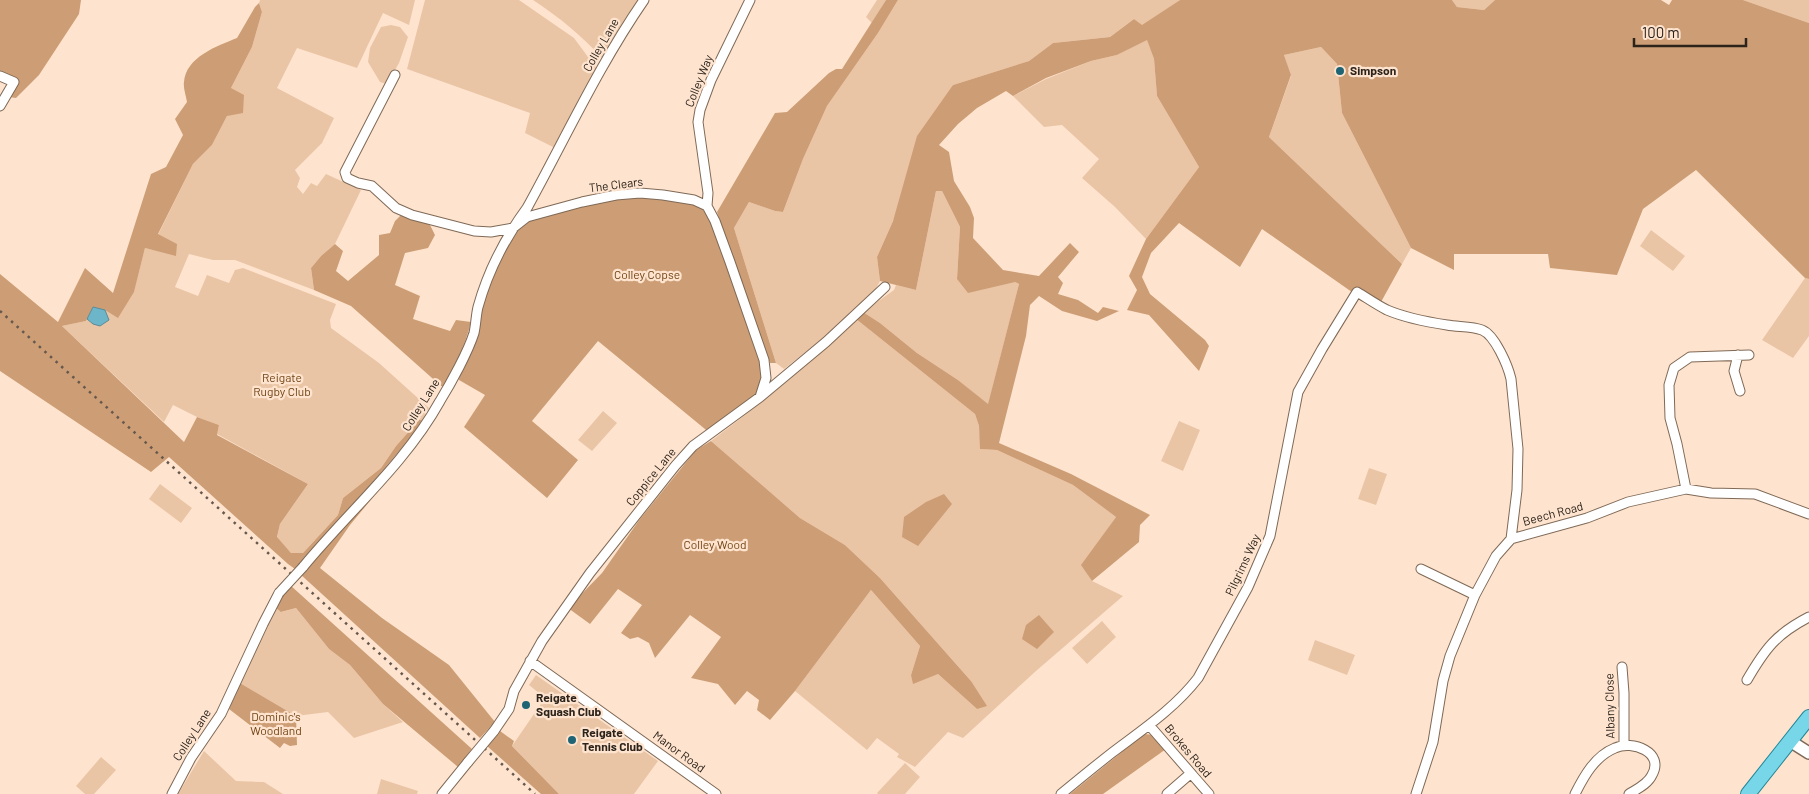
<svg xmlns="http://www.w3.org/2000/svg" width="1809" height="794" font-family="Barlow,sans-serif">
<rect width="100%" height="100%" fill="#fee4cf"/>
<path fill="#eac5a5" d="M260,0H415L409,25L383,13L357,68L297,48L277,88L334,118L322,143L295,170L300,178L297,187L303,194L311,183L317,186L326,174L361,190L335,244L321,256L311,268L314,290L235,260H213L189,254L175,287L198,296L207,275L229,283L235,270L243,268L336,304L330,320L331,328L379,363L429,408L422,420L418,421L396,446L381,468L343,498L338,515L303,553H291L277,538L280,524L308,484L217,434L219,425L197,417L173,405L164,422L62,326L86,321L87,319L93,324L108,320L105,310L134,291L145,248L176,255L158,235L193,164L212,145L227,116L231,88L252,47L262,12L259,3Z
M425,0H519L574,38L597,69L555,148L525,133L530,113L407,69Z
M533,0H640L603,59C582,36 559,17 533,0Z
M877,0H886L872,23L866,17Z
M898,0H1180L1142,26L1134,19L1110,37L1053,43L1029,61L953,85L877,257L880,281L874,292L826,336L784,369L776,363L734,228L749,202L775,211L783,212L803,159L827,106L878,33Z
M1452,0H1495L1484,10L1457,7Z
M1743,0H1809V23Z
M391,25L400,27L408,37L399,63L387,84L380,82L368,62L370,48L381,27Z
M1147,39L1154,59L1157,96L1199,167L1146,239L1115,207L1082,178L1099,159L1062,125L1044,127L1013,96L1046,79L1091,61L1117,55Z
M1321,47L1337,64L1342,113L1411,248L1402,264L1269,137L1291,76L1284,55Z
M936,191H942L960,227L957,279L1015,282L1019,284L988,405L958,380L917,353L880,323L863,312L894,290L896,285L916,290Z
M1651,230L1685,256L1673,271L1640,246Z
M1805,278L1809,279V336L1793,358L1762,340Z
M856,319L975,414L979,426L981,449L997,450L1073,485L1116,517L1082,565L1092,581L1123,596L1036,671L963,738L948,732L915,767L897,757L899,754L877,738L867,750L795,691L871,590L920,646L911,675L938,674L977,709L971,681L880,578L845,545L800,518L711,441C761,403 811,364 856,319Z
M603,411L617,423L592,451L578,440Z
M1179,421L1200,430L1183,471L1161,461Z
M1369,468L1387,474L1376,505L1358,499Z
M160,484L192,508L181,523L149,499Z
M276,608L282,612L296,608L329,649L350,665L383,704L403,722L354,738L328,712L296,716L240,683Z
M1102,621L1116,637L1087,664L1072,648Z
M1315,640L1355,655L1347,675L1308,660Z
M536,675L658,761L634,794H559L512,746L545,698L529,685Z
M204,751L236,781L264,782L283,794H178Z
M101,757L116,770L94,794H85L76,786Z
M905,763L920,777L905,794H878L877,793Z
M381,779L418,791L417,794H377Z"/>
<path fill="#cd9e75" d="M0,0H81L79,14L39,75L16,98L9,97L17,80L0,73Z
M886,0H898L878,33L827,106L803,159L783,212L775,211L749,202L734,228L776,363H770L717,212L775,113L787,112L829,73L836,69H842Z
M1180,0H1452L1457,7L1484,10L1495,0H1661L1669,5L1672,0H1743L1809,23V279L1805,278L1696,170L1643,209L1617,275L1550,268L1548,254H1454V270L1411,248L1342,113L1337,64L1321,47L1284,55L1291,75L1269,137L1402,264L1381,302L1369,304L1262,229L1240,267L1179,223L1151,253L1142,277L1150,294L1205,340L1209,346L1199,371L1149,315L1127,310L1137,290L1129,276L1146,239L1199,167L1157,96L1154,59L1147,40L1117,55L1091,61L1046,78L1013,96L1006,91L977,108L958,124L939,145L949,152L954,181L970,207L974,218L973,238L1003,270L1039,276L1070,243L1079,252L1058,277L1063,283L1058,294L1078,300L1098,313L1103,307L1119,311L1097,321L1062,311L1039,296L1030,305L1026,336L999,443L1071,474L1150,515L1140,525L1139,542L1092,581L1081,565L1116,517L1073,485L997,450L980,449L979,426L975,414L856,319L863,312L880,323L917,353L958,380L988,404L1019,284L1015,282L968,293L957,279L960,227L942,191H936L916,290L880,281L877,257L893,221L917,136L953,85L1029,61L1053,43L1110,37L1134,19L1142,25Z
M259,3L262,12L252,47L231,88L244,95L243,113L227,116L212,145L193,164L158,234L177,244L176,256L145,248L134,292L118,318L105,310L93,307L86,321L62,326L184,442L197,417L219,425L217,435L308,484L280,524L277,537L291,553H303L338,515L343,498L381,468L396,446L419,420H422L411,437L367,489L374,496L350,525L320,568L382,618L449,665L495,722L480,738L300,574L302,562L295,569L288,564L169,457L151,472L0,371V274L58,322L85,268L113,293L151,174L166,167L183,135L175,119L187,102C186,96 183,88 184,82C186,57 217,46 237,38L255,7Z
M640,193L707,206L764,360L760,397L711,434L598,341L532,421L578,460L547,498L464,427L485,395L459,380L460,363L496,258L527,217Z
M402,214L430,225L435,235L428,248L405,253L395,285L420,296L413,319L450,331L456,320L471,322C465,345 456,365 445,387L441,386L351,306L314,290L311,268L321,256L335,244L343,251L336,271L348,281L379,255V235L390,233L395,221Z
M711,441L800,518L845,545L880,578L971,681L987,706L977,709L938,674L913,684L911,675L920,646L871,590L795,691L770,720L757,710L759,700L747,691L735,705L718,684L691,678L721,637L690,615L655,658L649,643L638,637L630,639L621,633L642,605L618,589L590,624L568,608L602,573L640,519L696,450Z
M944,494L952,504L918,546L902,537L904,517L926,502Z
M290,585L472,749L458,767L383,704L350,665L329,649L296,608L281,612L276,608L282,595Z
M1039,615L1054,632L1037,649L1022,639L1026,625Z
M240,683L296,716L297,745L290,746L284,743L280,748L229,709Z
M500,731L514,741L512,746L559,794H541L487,746Z
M1144,734L1154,735L1166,749L1103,794H1070Z"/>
<path fill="#6db6ca" stroke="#5a8a96" d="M93,307L105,310L109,320L100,326L93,324L87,319Z"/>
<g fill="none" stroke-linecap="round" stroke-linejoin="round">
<g stroke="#7f6956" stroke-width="11">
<path id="minor" d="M395,75L345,172L347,178L358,183L372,186L396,208L412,215L474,231L491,232L513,228L527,217L582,202L616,195L640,193L663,195L694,200L707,206L715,221L730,262L764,360L766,378L760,397
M0,76L14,82L0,106
M707,206L708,193L698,122L700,110L711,80L750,0
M1738,355L1734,371L1740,391
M1686,489L1677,444L1670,418L1669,385L1674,368L1690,357L1749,355
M303,567C348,512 405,464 440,401C451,383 468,352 474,333C476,324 476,315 478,307C488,271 505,238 527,208C565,139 599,65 644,0
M1421,569L1475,595
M530,661L716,794
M1622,667L1624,693V745
M1747,680C1765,649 1776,634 1809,617
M1149,725L1209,794
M494,731L509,709L514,691L542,641L590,573L675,466L693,446L760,397L826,342L885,287
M172,794L191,758L221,714L263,624L279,593
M442,794L468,762
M1061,794C1078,780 1095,766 1113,752C1142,730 1175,708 1198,678L1248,587L1270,536L1298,392L1322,349L1357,292C1367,298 1377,305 1387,310C1406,318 1427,322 1447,325C1458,327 1472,326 1482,330C1495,335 1508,366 1511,379L1518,449L1517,490L1511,539
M1167,794L1190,774
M1416,794L1433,742L1443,681L1450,656L1475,595L1496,556L1511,539L1587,518L1628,502L1686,489L1711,493L1755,494L1809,514
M1575,794C1584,776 1595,756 1615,748C1632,740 1665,752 1652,775C1648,784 1637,789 1629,794"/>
</g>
<g stroke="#7f6956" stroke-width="14">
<path id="tertiary" d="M1790,741L1809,753"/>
</g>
<g stroke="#238597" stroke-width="16">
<path id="primary" d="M1748,794L1809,717"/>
</g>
<use href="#minor" stroke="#fff" stroke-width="9"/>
<use href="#tertiary" stroke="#fff" stroke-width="11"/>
<use href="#primary" stroke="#78d6e9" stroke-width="14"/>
<path stroke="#66584d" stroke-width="2.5" stroke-dasharray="2.5 5" stroke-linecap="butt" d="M0,311L535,794"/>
<g stroke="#7f6956" stroke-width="11" stroke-linecap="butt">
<path id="minor-bridge" d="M279,593L303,567
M468,762L494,731"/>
</g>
<use href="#minor-bridge" stroke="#fff" stroke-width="9"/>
</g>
<g fill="#1e6475" stroke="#fee4cf" stroke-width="2">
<circle cx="1340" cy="71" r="5"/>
<circle cx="526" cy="705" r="5"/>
<circle cx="572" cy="740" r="5"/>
</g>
<g text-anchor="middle" stroke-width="4.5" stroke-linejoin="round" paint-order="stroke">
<g font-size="12" fill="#2c231b" stroke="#fee4cf">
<text transform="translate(601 45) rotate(-60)" y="4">Colley Lane</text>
<text transform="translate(699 81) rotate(-68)" y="4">Colley Way</text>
<text transform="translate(616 185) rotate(-7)" y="4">The Clears</text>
<text transform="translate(421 405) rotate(-58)" y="4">Colley Lane</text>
<text transform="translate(651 477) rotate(-51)" y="4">Coppice Lane</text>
<text transform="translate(1553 514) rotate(-15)" y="4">Beech Road</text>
<text transform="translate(1243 565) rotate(-65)" y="4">Pilgrims Way</text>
<text transform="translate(1610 706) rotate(-91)" y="4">Albany Close</text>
<text transform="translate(192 735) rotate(-57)" y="4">Colley Lane</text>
<text transform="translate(1188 751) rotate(50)" y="4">Brokes Road</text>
<text transform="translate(679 752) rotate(36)" y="4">Manor Road</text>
</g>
<g font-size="12" font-weight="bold" fill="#2c231b" stroke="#fee4cf" text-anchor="start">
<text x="1350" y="75">Simpson</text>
<text x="536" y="702">Reigate<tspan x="536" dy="14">Squash Club</tspan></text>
<text x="582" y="737">Reigate<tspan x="582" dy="14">Tennis Club</tspan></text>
</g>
<g font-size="12" fill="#724516" stroke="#fee4cf">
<text x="647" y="279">Colley Copse</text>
<text x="282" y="382">Reigate<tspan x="282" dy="14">Rugby Club</tspan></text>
<text x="715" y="549">Colley Wood</text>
<text x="276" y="721">Dominic's<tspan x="276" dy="14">Woodland</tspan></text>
</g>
</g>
<path d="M1634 38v8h112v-8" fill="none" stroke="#2c231b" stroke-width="2.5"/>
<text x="1642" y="38" font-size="15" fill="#2c231b" stroke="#fee4cf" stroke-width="4" paint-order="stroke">100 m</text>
</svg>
